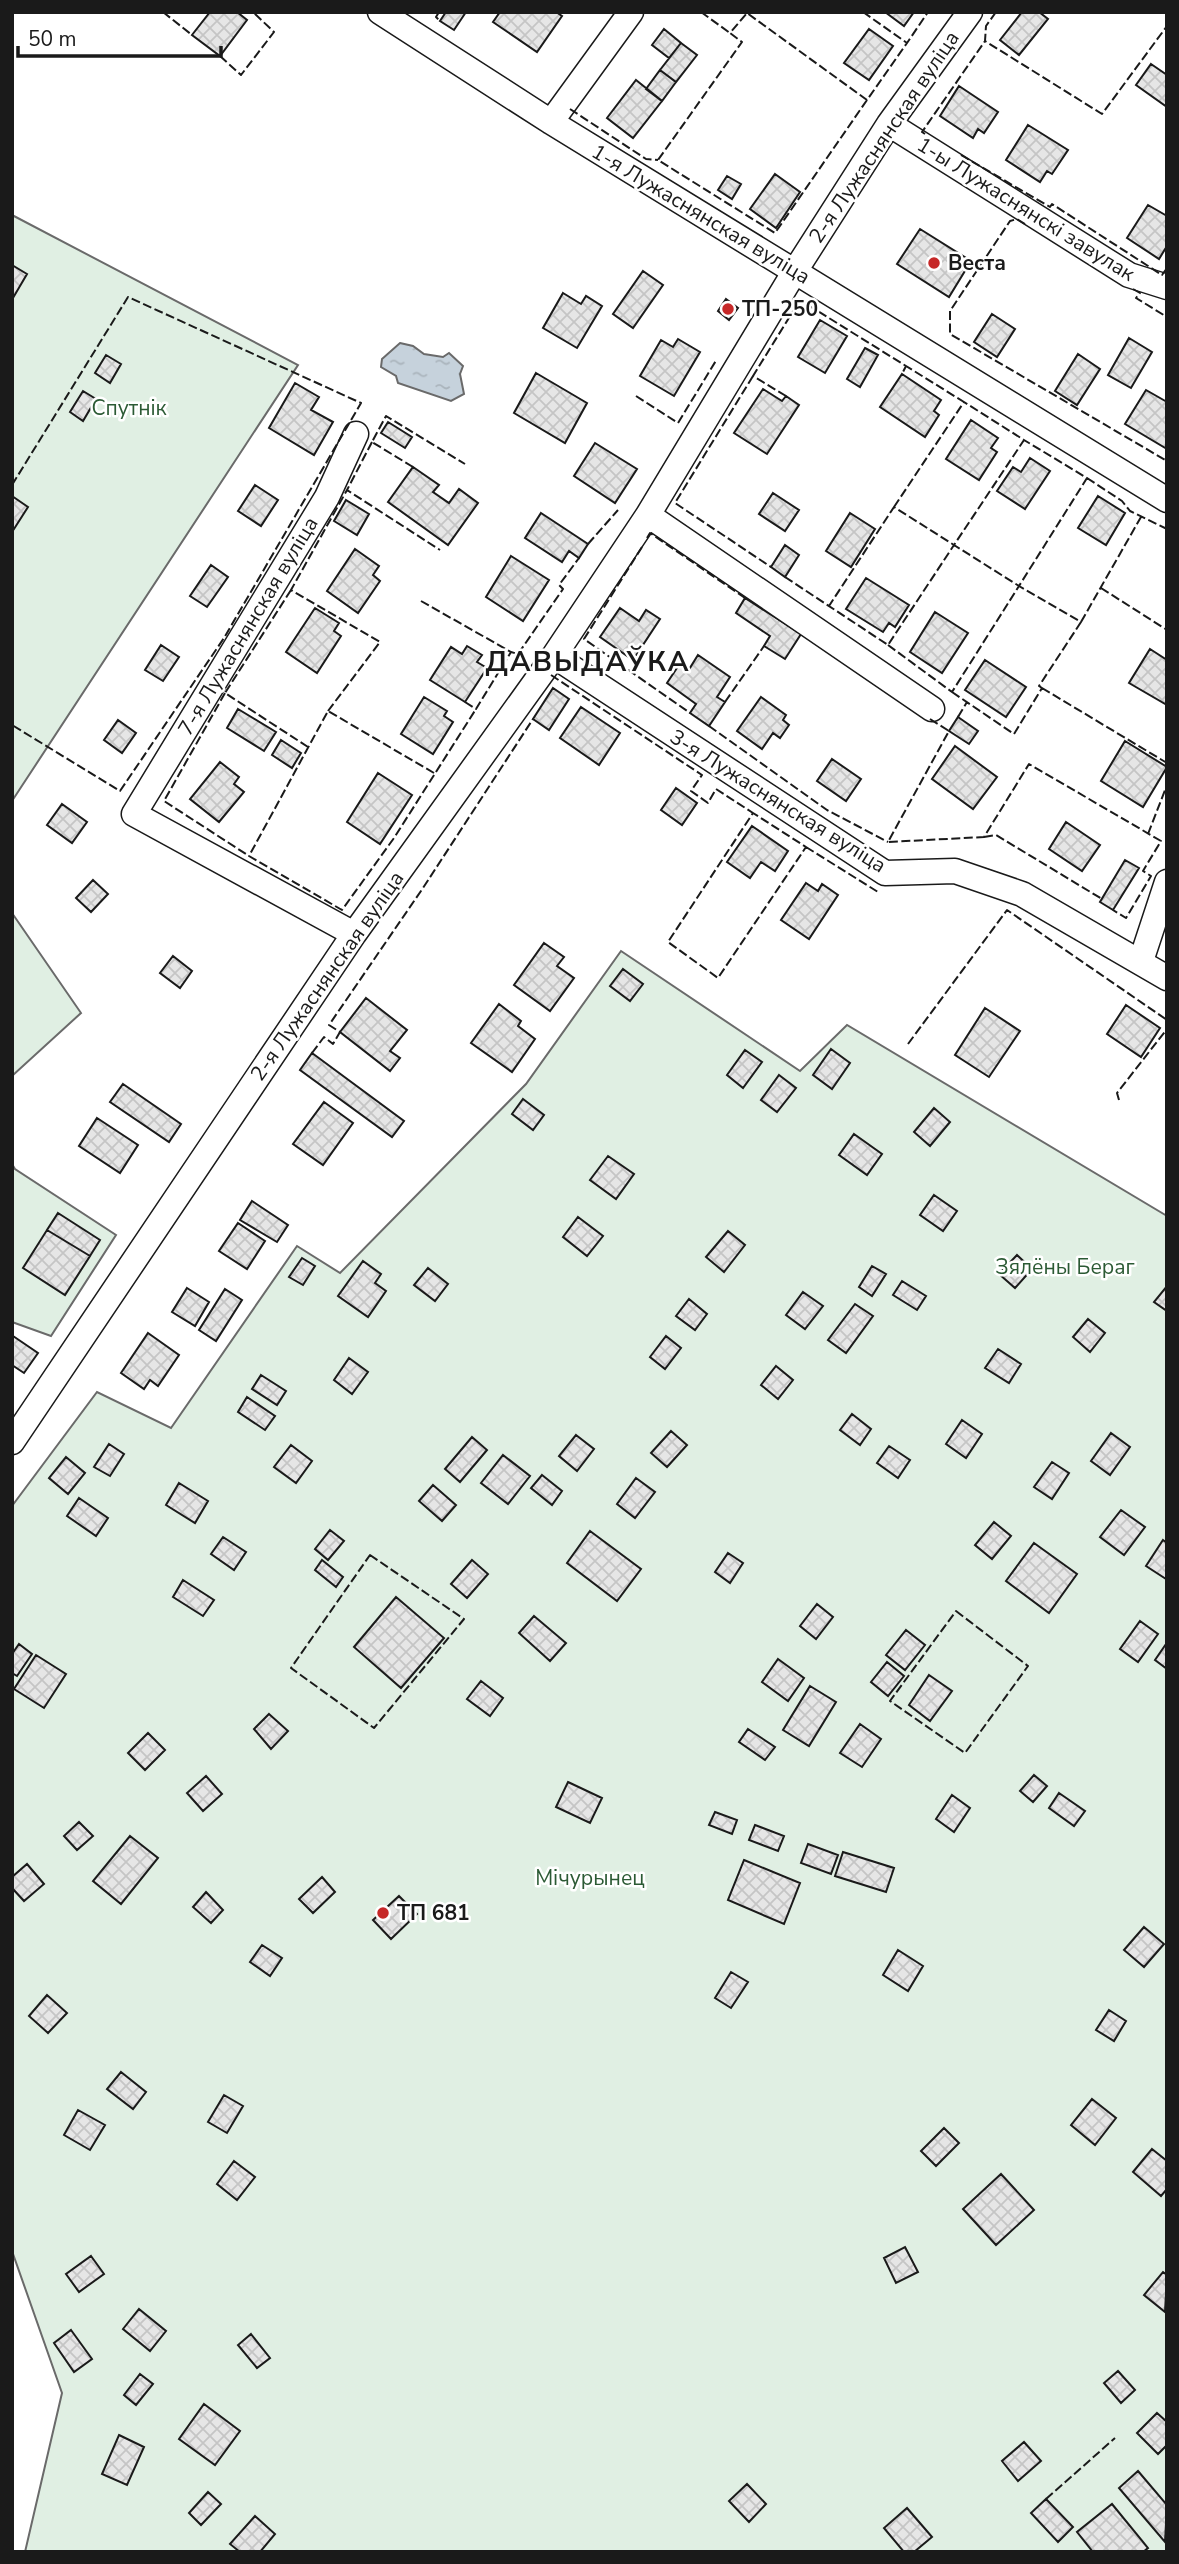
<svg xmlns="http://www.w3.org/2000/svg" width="1179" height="2564" font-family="'Nunito Sans',sans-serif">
<defs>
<pattern id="water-ripples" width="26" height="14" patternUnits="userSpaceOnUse" patternTransform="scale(1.75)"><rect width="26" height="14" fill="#c6d2dc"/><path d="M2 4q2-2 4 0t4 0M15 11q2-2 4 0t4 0" fill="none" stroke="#aab4bc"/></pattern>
<pattern id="building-cross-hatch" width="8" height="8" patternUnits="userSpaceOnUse" patternTransform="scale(1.75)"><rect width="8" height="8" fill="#e6e6e6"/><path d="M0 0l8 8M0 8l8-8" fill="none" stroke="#c5c5c5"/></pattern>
</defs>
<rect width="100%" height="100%" fill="#fff"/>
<path fill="#e0efe3" stroke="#6a6a6a" stroke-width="2" d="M12,215L298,365L12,801Z
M12,913L81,1013L12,1076Z
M621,951L800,1071L847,1025L1167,1216V2552H25L62,2393L12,2251V1506L97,1392L171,1428L297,1246L340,1273L526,1084Z
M12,1164L15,1169L116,1235L51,1336L12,1322Z"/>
<path fill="url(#water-ripples)" stroke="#6a6a6a" stroke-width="2" d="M400,343L413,346L424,354L443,357L449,353L463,366L460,374L464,394L451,401L398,383L396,376L381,367L382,359Z"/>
<path fill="url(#building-cross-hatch)" stroke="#1a1a1a" stroke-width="2" d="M210,12H237L247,20L220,56L192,35Z
M446,12H466L454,30L440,21Z
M500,12H556L562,16L537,52L493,22Z
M885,12H914L904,26Z
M1022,12H1039L1048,19L1019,55L1000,40Z
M664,29L681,43L669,58L652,45Z
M869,29L893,46L869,80L844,63Z
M681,43L697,55L676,82L660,70Z
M1151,64L1167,75V107L1136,85Z
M660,70L676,82L662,101L646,89Z
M636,80L662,101L633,138L607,118Z
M959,86L998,112L984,133L978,129L973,138L940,116Z
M1028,125L1068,150L1052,174L1047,171L1040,182L1006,160Z
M775,174L800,192L776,228L750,209Z
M727,176L741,184L732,199L718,190Z
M1148,205L1167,216V246L1159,259L1127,238Z
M920,229L971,261L949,297L897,264Z
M12,265L27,274L13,298L12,297Z
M643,271L663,285L633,328L613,314Z
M563,293L581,304L586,296L602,306L577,348L543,328Z
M726,299L738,308L729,320L718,311Z
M992,314L1015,329L997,357L974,342Z
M820,320L847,336L825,373L798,357Z
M1129,338L1152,352L1131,388L1108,375Z
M678,339L700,352L674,396L640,376L661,340L673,347Z
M865,348L878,355L860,387L847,379Z
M1078,354L1100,369L1077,405L1055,391Z
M106,355L121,364L110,383L95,373Z
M536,373L587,403L565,443L514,413Z
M902,374L941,400L934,411L939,415L925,437L880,407Z
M295,383L319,397L311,410L333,422L314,455L269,428Z
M763,389L782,401L786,396L799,405L767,454L734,433Z
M1146,390L1167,402V449L1125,424Z
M83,391L96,399L83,421L70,412Z
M971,420L998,438L991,448L997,452L979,480L946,459Z
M388,422L412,437L405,448L381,433Z
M595,443L637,469L615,503L574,476Z
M1030,458L1050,471L1025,509L997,491L1013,467L1021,472Z
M413,467L439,485L433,492L449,503L459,489L478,503L448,545L388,502Z
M255,485L278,500L261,526L238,511Z
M773,493L799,510L785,531L759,514Z
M12,496L28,507L14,529L12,527Z
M1098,496L1125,513L1106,545L1078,528Z
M346,500L369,514L357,535L334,521Z
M541,513L588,544L579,558L569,551L562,562L525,538Z
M850,513L875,529L851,567L826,551Z
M785,545L799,555L785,577L771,567Z
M355,549L379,566L373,575L380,581L358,613L327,591Z
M511,556L549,580L523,621L486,597Z
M211,565L228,577L207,607L190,596Z
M866,578L909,605L895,627L889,623L883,632L846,609Z
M745,598L801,634L785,659L764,646L770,636L736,613Z
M315,608L339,623L334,631L341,636L317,673L286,652Z
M620,608L639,621L646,610L660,619L633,660L600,637Z
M935,612L968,633L942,673L910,652Z
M161,645L179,657L163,681L145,670Z
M467,646L482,655L477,662L487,668L465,702L430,680L451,647L462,654Z
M1150,649L1167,660V705L1129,683Z
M698,655L730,677L717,697L725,702L709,726L690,713L696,704L667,683L679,665L688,671Z
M985,660L1026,687L1006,717L965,690Z
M553,688L569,699L549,730L533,719Z
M424,697L447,711L444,716L453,722L433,754L401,734Z
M761,697L786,715L783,720L789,725L780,738L773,733L762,749L737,731Z
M581,707L620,733L599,765L560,738Z
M238,709L276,732L264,751L227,728Z
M958,717L978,731L969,744L949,731Z
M118,720L136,733L122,753L104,740Z
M281,740L301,753L292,768L272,755Z
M1125,741L1167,767L1143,807L1101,781Z
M955,746L997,777L973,809L932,779Z
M832,759L861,779L846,801L817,781Z
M220,762L239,777L234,784L244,792L219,822L190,799Z
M378,773L412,795L380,844L347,822Z
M676,788L697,803L682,825L661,810Z
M62,804L87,822L72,843L47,825Z
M1066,822L1100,845L1082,871L1049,849Z
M752,826L788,851L775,871L761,862L750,878L727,862Z
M1125,860L1139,868L1113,910L1100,902Z
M93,880L108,894L91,912L76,898Z
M806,883L818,891L822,884L838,895L809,939L781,920Z
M544,943L564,957L557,966L574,978L550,1011L514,985Z
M173,956L192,971L180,988L160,973Z
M623,969L643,984L630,1001L610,986Z
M366,998L407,1030L390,1051L400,1058L390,1071L340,1032Z
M499,1004L521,1021L518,1026L535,1039L512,1072L471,1043Z
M1126,1005L1160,1028L1141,1057L1107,1034Z
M985,1008L1020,1031L989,1077L955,1055Z
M831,1049L850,1063L832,1089L813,1075Z
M745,1050L762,1062L743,1088L727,1075Z
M312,1053L404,1121L392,1137L300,1070Z
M779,1075L796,1088L777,1112L761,1100Z
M123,1084L181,1124L169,1142L110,1102Z
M523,1099L544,1115L533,1130L512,1114Z
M324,1102L353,1123L323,1165L293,1144Z
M934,1108L950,1122L930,1146L914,1132Z
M97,1118L138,1145L120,1173L79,1146Z
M854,1134L882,1154L867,1175L839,1155Z
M608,1156L634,1174L616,1199L590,1180Z
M934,1195L957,1211L943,1231L920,1215Z
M252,1201L288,1225L277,1242L240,1220Z
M58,1213L100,1240L90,1256L47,1230Z
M578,1217L603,1236L587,1256L563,1237Z
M238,1223L265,1241L247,1269L219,1251Z
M47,1230L90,1256L65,1295L23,1268Z
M728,1231L745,1245L724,1272L706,1257Z
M1017,1255L1032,1269L1015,1288L999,1274Z
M302,1258L315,1266L303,1285L289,1277Z
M363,1261L381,1274L375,1283L386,1291L368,1317L338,1296Z
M872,1266L886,1274L872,1296L859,1287Z
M428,1268L448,1284L435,1301L414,1285Z
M902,1281L926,1296L917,1310L893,1295Z
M1167,1286V1311L1154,1302Z
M187,1288L209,1302L195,1326L172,1312Z
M225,1289L242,1300L216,1341L199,1330Z
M803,1292L823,1306L805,1329L786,1315Z
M689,1299L707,1314L695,1330L676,1316Z
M855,1304L873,1316L846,1353L828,1340Z
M1088,1319L1105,1333L1090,1352L1073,1337Z
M148,1333L179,1355L158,1386L150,1380L144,1389L121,1373Z
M13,1336L38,1353L24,1373L12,1365Z
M666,1336L681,1348L665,1369L650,1357Z
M998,1349L1021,1364L1009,1383L985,1368Z
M349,1358L368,1372L352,1394L334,1380Z
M776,1366L793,1380L778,1399L761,1385Z
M261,1375L286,1391L277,1405L252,1389Z
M247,1397L275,1416L265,1430L238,1412Z
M852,1414L871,1429L860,1445L840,1430Z
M962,1420L982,1434L966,1458L946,1444Z
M671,1431L687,1445L667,1467L651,1453Z
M1111,1433L1130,1447L1110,1475L1091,1461Z
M576,1435L594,1449L577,1471L559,1456Z
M472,1437L487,1450L460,1482L445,1469Z
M109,1444L124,1454L110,1476L94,1467Z
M291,1445L312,1461L296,1483L274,1467Z
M889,1446L910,1460L898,1478L877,1463Z
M503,1455L530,1476L508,1504L481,1483Z
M66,1457L85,1473L68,1494L49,1478Z
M1052,1462L1069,1473L1052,1499L1034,1487Z
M542,1475L562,1491L552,1505L531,1488Z
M636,1478L655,1492L635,1518L617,1504Z
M179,1483L208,1501L195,1523L166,1505Z
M433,1485L456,1505L442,1521L419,1501Z
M79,1498L108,1518L96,1536L67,1516Z
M1121,1510L1145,1527L1124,1555L1100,1537Z
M994,1522L1011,1536L992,1559L975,1545Z
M330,1530L344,1541L328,1560L315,1549Z
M590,1531L641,1569L617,1601L567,1563Z
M223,1537L246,1552L234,1570L211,1554Z
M1163,1540L1167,1543L1166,1579L1146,1566Z
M1034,1543L1077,1574L1049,1613L1006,1581Z
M728,1553L743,1563L730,1583L715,1572Z
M322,1560L343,1577L336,1587L315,1570Z
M472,1560L488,1574L467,1598L451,1584Z
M183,1580L214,1600L203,1616L173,1597Z
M396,1597L444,1638L401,1688L354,1647Z
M817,1604L833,1617L816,1639L800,1626Z
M534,1616L566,1643L550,1661L519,1633Z
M1140,1621L1158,1634L1138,1662L1120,1649Z
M906,1630L925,1645L905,1670L886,1655Z
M19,1644L32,1654L17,1676L12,1673V1654Z
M1166,1644L1167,1645V1669L1155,1660Z
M36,1655L66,1674L44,1708L14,1689Z
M778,1659L804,1678L788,1701L762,1682Z
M887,1662L904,1676L888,1696L871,1682Z
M929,1675L952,1691L930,1721L909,1705Z
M481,1681L503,1698L490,1716L467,1699Z
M810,1686L836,1702L809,1746L783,1730Z
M269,1714L288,1731L271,1749L254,1729Z
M860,1724L881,1739L862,1767L840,1753Z
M748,1729L775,1747L765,1760L739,1742Z
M148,1733L165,1750L145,1770L128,1753Z
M1034,1775L1047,1786L1033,1802L1020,1791Z
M206,1776L222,1794L203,1811L187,1793Z
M568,1782L602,1798L590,1823L556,1807Z
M1059,1793L1085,1811L1074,1826L1049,1808Z
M952,1795L970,1808L954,1832L936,1819Z
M715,1812L737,1820L732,1834L709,1825Z
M79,1822L93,1836L77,1850L64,1836Z
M755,1825L784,1836L778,1851L749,1840Z
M130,1836L158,1858L121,1904L93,1881Z
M808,1844L838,1855L831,1874L801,1863Z
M843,1852L894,1868L886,1892L835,1876Z
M744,1860L800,1883L784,1924L728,1900Z
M27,1864L44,1884L24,1901L12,1888V1877Z
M322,1877L335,1892L313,1913L299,1899Z
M206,1892L223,1910L211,1923L193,1907Z
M399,1896L417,1914L391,1939L373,1920Z
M1144,1927L1164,1944L1144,1967L1124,1950Z
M262,1945L282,1958L270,1976L250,1962Z
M898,1950L923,1966L908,1991L883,1975Z
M731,1972L748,1982L731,2008L715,1998Z
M47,1995L67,2013L48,2033L29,2016Z
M1109,2010L1126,2021L1114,2041L1096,2030Z
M121,2072L146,2092L133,2109L107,2089Z
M224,2095L243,2106L227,2133L208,2122Z
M1092,2099L1116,2118L1095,2145L1071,2125Z
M78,2110L105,2125L90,2150L64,2135Z
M944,2128L959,2143L936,2166L921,2151Z
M1152,2149L1167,2161V2189L1161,2196L1133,2172Z
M234,2161L255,2177L237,2200L217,2184Z
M1001,2174L1034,2210L996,2245L963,2209Z
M905,2247L918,2272L896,2283L884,2258Z
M91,2256L104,2274L79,2292L66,2274Z
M1163,2272L1167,2275L1165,2312L1144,2295Z
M139,2309L166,2331L150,2351L123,2329Z
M71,2330L92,2359L74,2372L54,2343Z
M251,2334L270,2358L257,2368L238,2345Z
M1118,2371L1135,2390L1121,2403L1104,2383Z
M140,2374L153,2384L136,2405L124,2395Z
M204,2404L240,2431L215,2465L179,2439Z
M1157,2413L1167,2422V2445L1158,2454L1137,2433Z
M119,2435L144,2447L127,2485L102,2474Z
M1024,2442L1041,2461L1018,2481L1002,2461Z
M1138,2471L1167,2505L1165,2542L1119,2488Z
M747,2484L766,2504L749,2522L729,2501Z
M208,2492L221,2504L201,2525L189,2513Z
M1046,2499L1073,2527L1058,2542L1031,2513Z
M1112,2504L1148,2548L1143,2552H1093L1077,2532Z
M907,2508L932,2537L914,2552H904L884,2528Z
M255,2516L275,2534L260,2552H240L230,2544Z"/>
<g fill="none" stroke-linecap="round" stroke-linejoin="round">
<g stroke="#1a1a1a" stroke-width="27">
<path id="street" d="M380,12L551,122L1167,500
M551,122L631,12
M889,124L1129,275L1167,287
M648,515L932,709
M554,656L885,873L955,871L1022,894L1167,978
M354,934L134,814L327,497L356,434
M1141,961L1167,882
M12,1442L354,934L554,656L648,515L795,271L889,124L970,12"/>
</g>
<use href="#street" stroke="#fff" stroke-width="24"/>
<path stroke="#1a1a1a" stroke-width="2" stroke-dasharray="9 3.5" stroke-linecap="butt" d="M163,12L192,35
M439,12L436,17L440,21
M701,12L730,33
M863,12L907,43L928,12
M996,12L986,26L985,41L1102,114L1167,26
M220,56L241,75L274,32L253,12
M867,100L775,233L658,160L742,42L730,33L747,13L867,100L907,43
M570,109L646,159L658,160
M925,134L922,132L985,41
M961,155L1050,207L1052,204L1162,275L1167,268
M1025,224L1017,219L1010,221L950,311V334L1167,461
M1133,289L1140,293L1136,298L1167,317
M753,376L675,503L771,567
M636,396L678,423L717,359
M786,396L753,376L800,300L906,366L902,374
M372,442L347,490L440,550
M413,467L372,442L386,416L465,464
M1087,478L1122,501L1130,511L1167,529
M12,485L128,297L361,403L224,638L120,791L12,725
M894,507L964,402L906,366
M647,538L650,533L745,598
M588,544L618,510
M642,547L584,639L690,713
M785,577L888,645L954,545L894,507L829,606
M1101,588L1167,630
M291,590L225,693L308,747
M421,601L511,652
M1081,622L1141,517
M888,645L952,692L1019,586L954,545L1024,440L964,402
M551,675L702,775L691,791L708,803L716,789L753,813L668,942L718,978L806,847L753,813
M1042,688L1167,763
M952,692L1014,734L1042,688L1039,686L1081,622L1019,586L1087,478L1024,440
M225,693L164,801L249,856
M465,702L476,709L511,652L518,654L563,589L559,585L579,558
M725,702L764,646
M328,711L380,642L291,590L347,490
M958,717L967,702
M930,719L949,731L888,842L984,837L1029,764L1161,841L1143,871L1151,876L1126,918L1113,910
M709,726L827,810L888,842
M434,773L328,711L249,856L342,910L394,838L476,709
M1148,834L1167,785
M984,837L996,835L1102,899
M806,847L878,892
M1167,946V953
M908,1044L1007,910L1167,1020
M312,1053L324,1037L333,1044L340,1032L329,1025L423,888L533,719
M1119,1100L1117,1093L1167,1029
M370,1555L464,1619L374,1728L291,1668Z
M956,1611L1028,1666L965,1753L890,1701Z
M1046,2499L1115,2438"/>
</g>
<g fill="#c62828" stroke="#fff" stroke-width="2.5">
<circle cx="934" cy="263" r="7"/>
<circle cx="728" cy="309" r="7"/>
<circle cx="383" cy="1913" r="7"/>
</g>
<g text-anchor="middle" stroke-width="5" stroke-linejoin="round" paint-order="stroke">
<g font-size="21" fill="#1a1a1a" stroke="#fff">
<text transform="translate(884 137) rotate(-56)" y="7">2-я Лужаснянская вуліца</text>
<text transform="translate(1026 209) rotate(32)" y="7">1-ы Лужаснянскі завулак</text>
<text transform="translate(701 214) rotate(31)" y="7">1-я Лужаснянская вуліца</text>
<text transform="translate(248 626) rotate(-59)" y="7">7-я Лужаснянская вуліца</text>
<text transform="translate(778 801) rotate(32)" y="7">3-я Лужаснянская вуліца</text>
<text transform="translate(327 976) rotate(-55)" y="7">2-я Лужаснянская вуліца</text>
</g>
<g font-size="21" font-weight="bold" fill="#1a1a1a" stroke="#fff" text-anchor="start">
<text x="948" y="270">Веста</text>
<text x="742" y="316">ТП-250</text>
<text x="397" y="1920">ТП 681</text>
</g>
<g font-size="21" fill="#2b5a34" stroke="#fff">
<text x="129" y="415">Спутнік</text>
<text x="1065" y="1274">Зялёны Бераг</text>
<text x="590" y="1885">Мічурынец</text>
</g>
<g font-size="28" font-weight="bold" letter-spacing="2" fill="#1a1a1a" stroke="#fff">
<text x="588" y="671">ДАВЫДАЎКА</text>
</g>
</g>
<rect width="1179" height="2564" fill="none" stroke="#1a1a1a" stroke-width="28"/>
<path d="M18 46v10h203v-10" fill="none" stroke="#1a1a1a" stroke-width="3.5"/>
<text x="28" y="46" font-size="21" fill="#1a1a1a" stroke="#ffffff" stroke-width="5" paint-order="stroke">50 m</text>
</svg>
